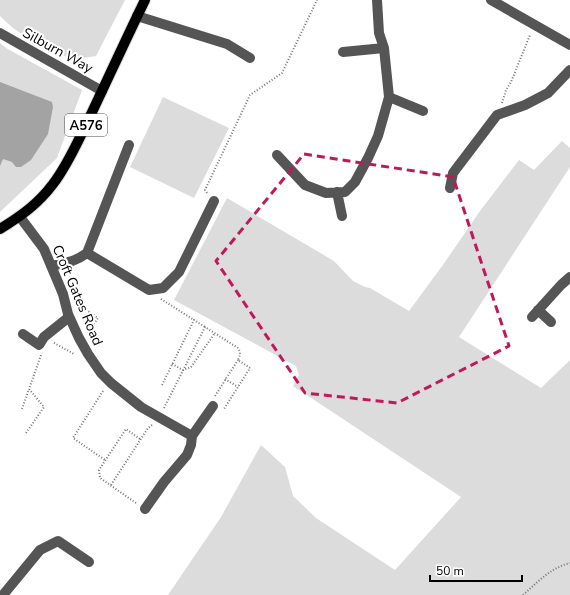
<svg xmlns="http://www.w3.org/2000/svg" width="570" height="595" font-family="'Nunito Sans',sans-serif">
<rect width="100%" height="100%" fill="#fff"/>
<path fill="#dcdcdc" d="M0,0H125L96,56C89,57 82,59 75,58C69,58 63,55 57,53C36,44 16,33 0,16Z
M0,43L6,48L82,90L57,158L0,212Z
M163,97L229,128L194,198L130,167Z
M562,141L570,148V167L459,337L541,388L570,360V595H168L221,517L261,445L285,467L293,496L316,518L395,570L461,497L293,386L299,375L296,366L174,300L227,198L334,261L353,281L365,287L370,288L409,311L445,262L480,211L519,160L534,170Z"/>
<path fill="#a3a3a3" d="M0,82L52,102L53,107L48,134L31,160L21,167H16L12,162L3,159L0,166Z"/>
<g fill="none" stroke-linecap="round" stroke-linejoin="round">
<g stroke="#dbdbdb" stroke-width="12">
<path id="major" d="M0,229C21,216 38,204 53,184C67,166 76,145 86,125C106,83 125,41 145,0"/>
</g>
<path stroke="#777" stroke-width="2" stroke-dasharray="1 2" stroke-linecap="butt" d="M502,103L506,90L511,82L530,35
M207,193L205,190L250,95L282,73L317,0
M161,299L194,320
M76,303L98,318L88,332
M54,343L74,354
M172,364L183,370L191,367L215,333
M225,379L238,387
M162,385L194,320L205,327
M103,391L73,438L105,460
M215,396L238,360
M164,408L205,327L238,348C241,352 240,356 238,360L250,368L224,409
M22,409L29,389
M26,433L44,407L29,389L41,355
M111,485L148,428L152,425
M136,503L100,478L99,470L126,429L140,439
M523,595C538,582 550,568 570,563"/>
<path stroke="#555" stroke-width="10" d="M491,0L570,45
M137,16L227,44L250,58
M0,33L102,91
M343,52L384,48
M389,97L423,111
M277,155L305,185L326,193L345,192L355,182L368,158L378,136L389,97L384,48L379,33L377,0
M450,188L453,173L497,115L525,105L548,93L570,70
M337,192L342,216
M20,217L44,249L63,294L68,314L79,338L88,354L101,373L111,383L141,407L192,436
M87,253L129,145
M51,266C65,263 75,262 87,253L149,290L163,288L179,272L214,201
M538,310L551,322
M532,317L561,285L570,277
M23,334L39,345L44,337L69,317
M145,509L164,482L187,455L191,445L192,436L213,406
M3,595L40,550L58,541L89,562"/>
<use href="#major" stroke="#000" stroke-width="10"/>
</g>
<path fill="none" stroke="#c2185b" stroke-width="3" stroke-dasharray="8 5" stroke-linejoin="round" d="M304,154L453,177L509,346L397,403L305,393L216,261Z"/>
<g text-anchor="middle" stroke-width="4" stroke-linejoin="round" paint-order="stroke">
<rect fill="#fff" stroke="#4c4c4c" stroke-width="1" x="65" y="114" width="42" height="22" rx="3"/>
<g font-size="13" font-weight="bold" fill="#000">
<text x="86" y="130">A576</text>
</g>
<g font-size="14" fill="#000" stroke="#fff">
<text transform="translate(58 50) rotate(29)" y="5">Silburn Way</text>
<text transform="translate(78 295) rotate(67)" y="5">Croft Gates Road</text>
</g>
</g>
<path d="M430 575v6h92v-6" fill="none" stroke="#000000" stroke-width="2"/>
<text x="436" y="575" font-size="12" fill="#000000" stroke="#ffffff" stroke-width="3" paint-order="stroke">50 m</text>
</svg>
